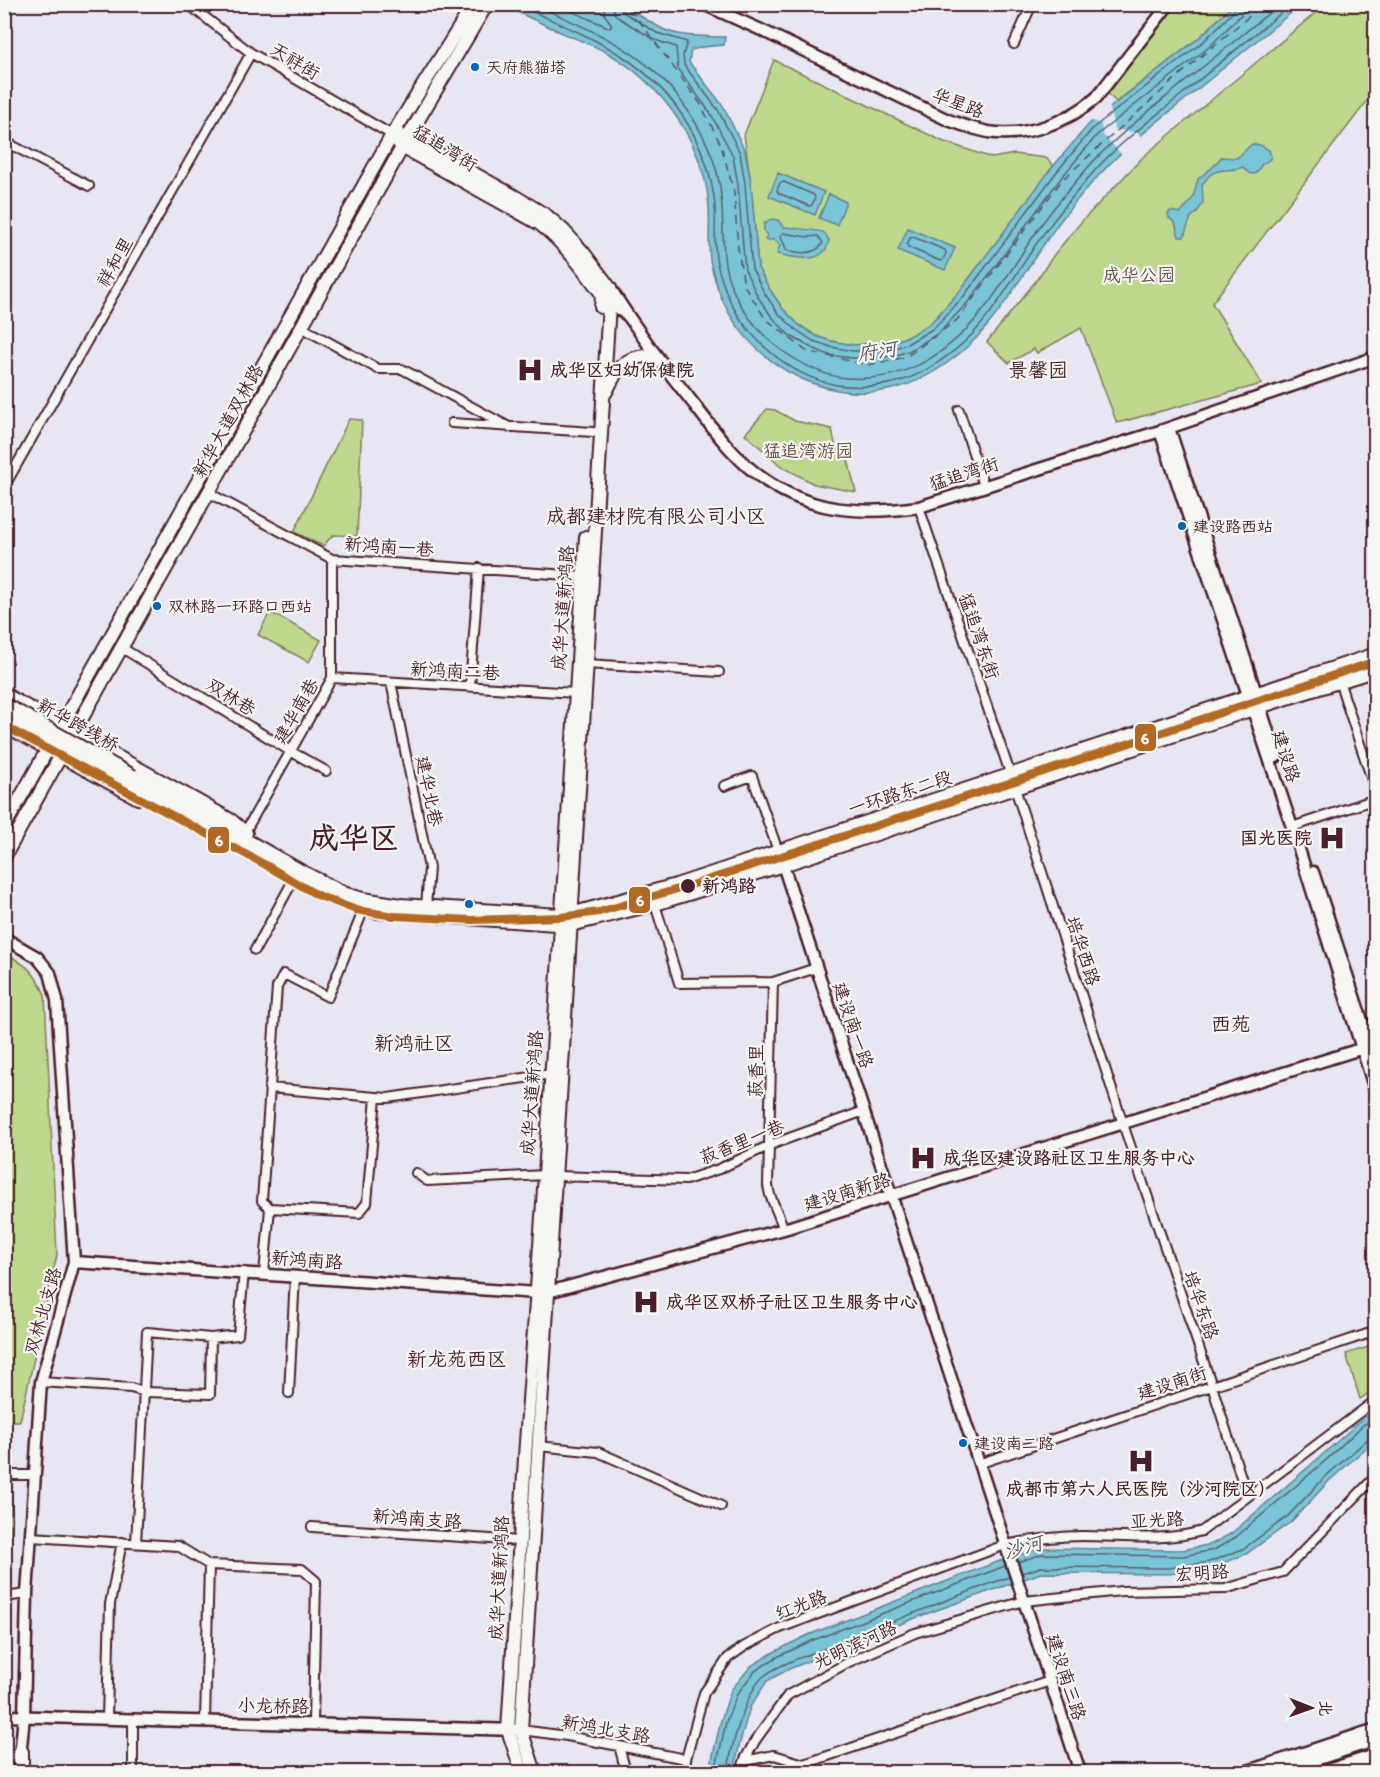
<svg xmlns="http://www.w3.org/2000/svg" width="1380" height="1777" font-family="Itim,'LXGW WenKai TC',sans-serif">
<rect width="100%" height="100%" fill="#e8e6f3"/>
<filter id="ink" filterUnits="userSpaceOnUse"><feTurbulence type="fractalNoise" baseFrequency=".0167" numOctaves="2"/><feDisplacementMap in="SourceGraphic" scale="12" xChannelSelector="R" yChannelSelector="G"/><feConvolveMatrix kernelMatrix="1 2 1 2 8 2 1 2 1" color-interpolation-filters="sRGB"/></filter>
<g filter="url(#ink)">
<path fill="#bdd78d" stroke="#847b5c" stroke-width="1.5" d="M1176,5H1233L1200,37L1116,102L1108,94Z
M1325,5H1375V91L1212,303L1262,384L1117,423L1081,328L1037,353L1034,349L1009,363L987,342L1035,282L1056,252L1083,220L1144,156Z
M774,60L942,141L992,158L1014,154L1046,158L1054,166L959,292L930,324L913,334L891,343L853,345L831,341L816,336L799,325L783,309L770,290L758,268L751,183L744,135Z
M767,409L775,410L795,421L832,429L836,449L846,452L856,492L814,484L781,466L745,434Z
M349,419L362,420L357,536L333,535L323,546L294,532Z
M270,612L321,640L309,662L258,635Z
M4,952C26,965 35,971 45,995L57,1255L20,1421H4Z
M1375,1345V1389L1360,1399L1346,1354Z
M4,1490L11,1502L10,1576L5,1575Z"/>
<path fill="#79c5d7" stroke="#668392" stroke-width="1.5" d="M502,5H621C634,11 646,20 659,27C678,38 703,36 725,37L724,45L703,47L691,50L689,62L723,106L745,151L751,183L758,268L770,290L783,309L799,325L816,336L831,341L853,345L891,343L913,334L930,324L959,292L1050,170L1089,124L1200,37L1233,5H1301C1263,35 1225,67 1187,98C1158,121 1127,145 1102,172C1082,193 1062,217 1046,241C1019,279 997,323 960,353C941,369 917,383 893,389C820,406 742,358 718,289C715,280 712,270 710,260C708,243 710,225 709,207C707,176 695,145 678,119C659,91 634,67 604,51C592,45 579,40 567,35C545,25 524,15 502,5Z
M1252,144L1260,145L1269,150L1271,157L1269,160L1262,164L1256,173C1249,176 1248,172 1243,167C1232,172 1218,167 1209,176C1206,179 1205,182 1202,184L1203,202L1197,213L1191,217L1184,237H1179L1175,223L1169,218L1168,214L1170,211L1181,213L1193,198L1198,179L1214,166L1221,157L1237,158Z
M778,173L824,192L815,215L769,196Z
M829,194L846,202L837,225L819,218Z
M771,219L778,220L783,227C787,227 821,231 823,232C826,234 827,237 829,240C825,266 795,258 777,254L780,245L774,240H765L767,235L764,231V224Z
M908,228L955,248L945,270L898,250Z
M1375,1410V1440L1329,1481L1291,1522L1246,1554L1211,1568L1169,1574L1041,1573L923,1615L789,1669L767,1681L750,1707L739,1746L734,1772H709L721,1720L731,1690L751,1666L774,1652L808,1635L994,1563L1040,1548L1182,1550L1212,1544L1232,1533L1321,1456L1360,1421Z"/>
<path fill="#e8e6f3" d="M1109,104L1114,129L1138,133L1142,138L1123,156L1103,135L1101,124L1089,120Z"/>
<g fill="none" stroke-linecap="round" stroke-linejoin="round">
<path stroke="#5d6170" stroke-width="1.5" d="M516,4C582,35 640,52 682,115C700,142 712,174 715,206C716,223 714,241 716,258C717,267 721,277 724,286C740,333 787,376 837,385C853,387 872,387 888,384C913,380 936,365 955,350C993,320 1014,274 1042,236C1059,212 1078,190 1097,168C1122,141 1152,119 1180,96C1217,65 1254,35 1292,4
M534,4C597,34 648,50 688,111C701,130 713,154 718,177C724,203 722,229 724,255C726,292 755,332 784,352C803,365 823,376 846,378C888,381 922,369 954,341C988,312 1010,270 1035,234C1051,209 1072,186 1091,164C1115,138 1144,115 1171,93C1207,64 1243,34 1280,4
M555,4L610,28L612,25L605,15L604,4
M613,4L614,13L619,18L655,40L676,47L678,69L711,114L733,156L738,185L745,270L758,297L772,317L789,335L810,347L829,355L852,358H874L893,356L909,351L939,333L970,300L1061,178L1098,134L1209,47L1241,15L1244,4
M620,4L623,12L657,33L687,42L683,55L684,65L718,110L740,153L745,184L752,269L765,294L778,313L795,329L813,341L831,347L853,351H873L892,349L907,344L934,328L964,296L1055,174L1093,128L1204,41L1234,11L1236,4
M784,182L814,195L815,198L812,205L809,206L778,193L777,190L780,183Z
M783,233L808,237L818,236L823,243C816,254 803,254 791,251C790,251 788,251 786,250C785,248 785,242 780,237Z
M913,237L945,250L946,253L943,260L940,261L908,247L907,245L910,238Z
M1018,1562L1042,1554L1183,1556L1214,1550L1236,1537L1325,1461L1363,1425L1376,1417
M1022,1573L1041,1567L1169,1568L1209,1562L1243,1549L1287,1517L1325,1477L1369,1438L1376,1436
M715,1772L726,1722L737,1694L755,1671L777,1657L811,1641L1005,1566
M728,1772C730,1750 746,1690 764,1676C780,1663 819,1651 839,1643C896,1621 951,1597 1009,1577"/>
<path stroke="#58515f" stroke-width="1.5" stroke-dasharray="8 6" stroke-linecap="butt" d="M616,4L635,15L666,57L700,103L721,145L734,192L738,249L744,285L765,318L806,351L868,365L906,357L957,320L1063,179L1200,57L1264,4"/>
<g stroke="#4a1f2b" stroke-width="12">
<path id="minor" d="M188,4L251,53L392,135
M1014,44L1032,4
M4,141L89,186
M301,327L378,369H402L509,427
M959,410L984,486
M452,423L593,432
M4,487L251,53
M209,493L332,559L583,576
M919,507L1011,776
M122,648L290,751L326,771
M586,664L719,672
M332,678L576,693
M1339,681L1376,792
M391,682L429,868L426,907
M470,686L479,568
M724,786L752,776L778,851
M1015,788L1123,1124L1212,1386L1247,1496
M1298,825L1376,799
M245,832L332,678V559
M655,904L679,983L773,982L816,968
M255,950L295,877
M773,982L768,1186L770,1195L784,1229
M269,1088L388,1098L551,1074
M416,1173L427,1181L545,1175
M556,1176L686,1180L719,1169L770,1145L864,1111
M270,1208L359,1213L367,1203L376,1097
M264,1274L270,1208L262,1201L277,987L284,974L328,997L364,909
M41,1382L131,1388L145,1392L210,1394L211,1338
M289,1393L295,1276
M538,1446L598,1452L721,1506
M978,1464L1376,1331
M4,1475H35
M312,1527L520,1541
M31,1537L178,1546L209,1565L302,1569L316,1581L313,1723
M136,1543L147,1332L211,1338L238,1335L244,1272
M4,1597L27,1594
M107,1719L110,1604L122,1542
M133,1719V1772
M205,1721L209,1565
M521,1730L567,1736L686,1759
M619,1746L626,1772
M745,1761L774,1755L804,1764L1050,1681
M685,1772L686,1759L704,1693L728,1658L745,1646L780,1628L1005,1545C1031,1540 1056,1536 1082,1536C1122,1536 1163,1542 1202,1531L1376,1400
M741,1772L745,1759L755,1741L788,1695L851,1661L915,1633L1024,1601L1122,1591L1225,1589L1283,1572L1376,1476"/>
</g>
<g stroke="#4a1f2b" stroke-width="15">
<path id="tertiary" d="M703,4L759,29L948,120C961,125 974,129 988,132C1026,138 1068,122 1096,98L1169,4
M628,316L609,302L602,294L610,288C636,329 663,366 693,403C710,425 727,448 747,466C798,511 854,516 919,507L1160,431L1376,357
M1169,428L1247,665L1276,757
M1160,431L1292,827L1376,1093
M783,865L1080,1772
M1313,872L1376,1063
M4,938L37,957L50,973L57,1000L74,1262L41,1382L27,1594L24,1716L20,1757
M74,1262L537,1293L548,1292L784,1229L1370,1046
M4,1716L521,1730"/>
</g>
<g stroke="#4a1f2b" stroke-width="15">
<path id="secondary" d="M1245,1772L1376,1729
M1350,1772L1376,1764"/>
</g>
<g stroke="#4a1f2b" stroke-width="16">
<path id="primary" d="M392,135L408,137L514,196L547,216L564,231L583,252L610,288L521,1730L535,1772
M392,135L402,147L540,224C565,244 583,268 602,294L601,307
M606,392C616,372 621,358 646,356L659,361
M4,694L199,802L232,821L246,833
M4,725L138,798
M133,776L299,870L346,894L363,899L401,905L561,915L571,914L676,885L1376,654
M131,786L317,890L343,902L377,912L571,925L655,904L783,865L1253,709L1376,670
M4,827L392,135L474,4
M4,857L408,137L487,4
M522,1772L508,1730L526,1442L545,1175L586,537"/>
</g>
<g stroke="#4a1f2b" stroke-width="18">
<path id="trunk" d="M21,1752V1772
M1272,1772L1376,1738
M1328,1772L1376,1757"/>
</g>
<use href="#minor" stroke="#f6f6f2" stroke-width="8"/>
<use href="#tertiary" stroke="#f6f6f2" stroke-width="10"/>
<use href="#secondary" stroke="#f6f6f2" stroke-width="10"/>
<use href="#primary" stroke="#f6f6f2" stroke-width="12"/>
<use href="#trunk" stroke="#f6f6f2" stroke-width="14"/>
<g stroke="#4a1f2b" stroke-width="16" stroke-linecap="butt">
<path id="primary-bridge" d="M4,704L133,776
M4,717L131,786"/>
</g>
<use href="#primary-bridge" stroke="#f6f6f2" stroke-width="12"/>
<g stroke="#f6f6f2" stroke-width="12">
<path id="metro-1" d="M4,726L264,864L317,895L356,910L394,916L471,920L561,917L599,912L688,886L1037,774L1376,661"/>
</g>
<use href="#metro-1" stroke="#b36924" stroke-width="8"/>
</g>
</g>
<defs>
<g id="hospital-bare" transform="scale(2.07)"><path d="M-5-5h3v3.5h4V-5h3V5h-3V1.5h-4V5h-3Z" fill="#4a1f2b" stroke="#f6f6f2" stroke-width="2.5" paint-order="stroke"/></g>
</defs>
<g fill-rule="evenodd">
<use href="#hospital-bare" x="530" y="370"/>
<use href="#hospital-bare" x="1332" y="838"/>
<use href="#hospital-bare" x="923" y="1158"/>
<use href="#hospital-bare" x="646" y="1302"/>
<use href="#hospital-bare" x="1141" y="1461"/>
</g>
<g fill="#0065bd" stroke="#f6f6f2" stroke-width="2">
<circle cx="475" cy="67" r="5"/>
<circle cx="1182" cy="526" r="5"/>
<circle cx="157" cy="606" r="5"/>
<circle cx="469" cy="904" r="5"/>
<circle cx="963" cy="1443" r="5"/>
</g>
<circle fill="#4a1f2b" stroke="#f6f6f2" stroke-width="2" cx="688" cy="886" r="8"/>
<g text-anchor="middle" stroke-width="4.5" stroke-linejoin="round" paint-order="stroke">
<g font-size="16" fill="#4a1f2b" stroke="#f6f6f2" text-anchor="start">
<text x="486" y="73">天府熊猫塔</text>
<text x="1193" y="532">建设路西站</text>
<text x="168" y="612">双林路一环路口西站</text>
<text x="974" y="1449">建设南二路</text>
</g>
<g font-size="18" fill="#4a1f2b" stroke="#f6f6f2">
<text transform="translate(295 61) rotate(31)" y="6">天祥街</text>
<text transform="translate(958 103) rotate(21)" y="6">华星路</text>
<text transform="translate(445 148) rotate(31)" y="6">猛追湾街</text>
<text transform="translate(115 262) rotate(-60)" y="6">祥和里</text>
<text transform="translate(228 421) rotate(-61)" y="6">新华大道双林路</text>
<text transform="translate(964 474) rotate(-18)" y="6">猛追湾街</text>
<text transform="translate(389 547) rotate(4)" y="6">新鸿南一巷</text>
<text transform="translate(563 608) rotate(-86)" y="6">成华大道新鸿路</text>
<text transform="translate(979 636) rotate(71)" y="6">猛追湾东街</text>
<text transform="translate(455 671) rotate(3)" y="6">新鸿南二巷</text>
<text transform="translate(231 697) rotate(32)" y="6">双林巷</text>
<text transform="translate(296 711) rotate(-60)" y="6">建华南巷</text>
<text transform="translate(78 725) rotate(29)" y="6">新华跨线桥</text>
<text transform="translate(1286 756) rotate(72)" y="6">建设路</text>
<text transform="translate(429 791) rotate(78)" y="6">建华北巷</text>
<text transform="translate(900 793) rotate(-18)" y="6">一环路东二段</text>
<text transform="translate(1083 951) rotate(72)" y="6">培华西路</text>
<text transform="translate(853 1025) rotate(71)" y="6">建设南一路</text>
<text transform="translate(756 1071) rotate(-89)" y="6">菽香里</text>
<text transform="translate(532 1093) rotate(-86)" y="6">成华大道新鸿路</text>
<text transform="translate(742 1142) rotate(-22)" y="6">菽香里一巷</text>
<text transform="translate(847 1192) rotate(-17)" y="6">建设南新路</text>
<text transform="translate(307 1260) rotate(4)" y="6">新鸿南路</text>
<text transform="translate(1201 1305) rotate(71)" y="6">培华东路</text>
<text transform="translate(43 1311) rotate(-74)" y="6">双林北支路</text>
<text transform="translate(1172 1383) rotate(-18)" y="6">建设南街</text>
<text transform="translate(417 1519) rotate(4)" y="6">新鸿南支路</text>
<text transform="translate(1157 1520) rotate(-3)" y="6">亚光路</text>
<text transform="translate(1202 1573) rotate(-4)" y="6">宏明路</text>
<text transform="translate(499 1578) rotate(-87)" y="6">成华大道新鸿路</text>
<text transform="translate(801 1605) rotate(-21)" y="6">红光路</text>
<text transform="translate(855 1645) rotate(-25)" y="6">光明滨河路</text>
<text transform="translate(1066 1677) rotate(72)" y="6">建设南三路</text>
<text transform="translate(273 1706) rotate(1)" y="6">小龙桥路</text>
<text transform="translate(606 1729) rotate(10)" y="6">新鸿北支路</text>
</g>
<g font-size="18" fill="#674d44" stroke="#f6f6f2">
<text x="1139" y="281">成华公园</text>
<text x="808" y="457">猛追湾游园</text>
</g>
<g font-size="18" font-weight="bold" fill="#4a1f2b" stroke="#f6f6f2" text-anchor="start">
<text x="550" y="376">成华区妇幼保健院</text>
<text x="1312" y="844" text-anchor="end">国光医院</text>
<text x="943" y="1164">成华区建设路社区卫生服务中心</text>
<text x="666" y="1308">成华区双桥子社区卫生服务中心</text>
<text x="1141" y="1495" text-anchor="middle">成都市第六人民医院（沙河院区）</text>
</g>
<g font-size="18" font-weight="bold" fill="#4a1f2b" stroke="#f6f6f2" text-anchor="start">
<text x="702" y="892">新鸿路</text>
</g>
<g font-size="20" font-style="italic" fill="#58515f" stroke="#f6f6f2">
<text transform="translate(877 351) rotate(-9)" y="7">府河</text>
<text transform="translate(1023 1547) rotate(-15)" y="7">沙河</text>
</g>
<g font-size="20" fill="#4a1f2b" stroke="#f6f6f2">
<text x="1038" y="377">景馨园</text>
<text x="656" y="523">成都建材院有限公司小区</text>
<text x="1231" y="1031">西苑</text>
<text x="414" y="1050">新鸿社区</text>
<text x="457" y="1366">新龙苑西区</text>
</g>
<g font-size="30" font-weight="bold" fill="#4a1f2b" stroke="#f6f6f2">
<text x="354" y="848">成华区</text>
</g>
</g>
<g stroke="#f6f6f2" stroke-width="2">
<rect x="1134" y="723" width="23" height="29" rx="6" fill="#b36924"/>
<rect x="207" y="826" width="23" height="28" rx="6" fill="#b36924"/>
<rect x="628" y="886" width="23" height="28" rx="6" fill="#b36924"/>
</g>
<g font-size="16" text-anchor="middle" font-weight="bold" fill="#fff">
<text x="1145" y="744">6</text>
<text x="219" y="846">6</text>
<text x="640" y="906">6</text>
</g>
<rect width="1380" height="1777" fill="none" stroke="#f6f6f2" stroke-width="24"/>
<rect x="12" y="12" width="1356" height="1753" fill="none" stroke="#4a1f2b" stroke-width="2" filter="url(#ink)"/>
<g transform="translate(1311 1708) rotate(91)" stroke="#f6f6f2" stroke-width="4.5" paint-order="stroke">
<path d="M0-4.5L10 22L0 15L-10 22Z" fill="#4a1f2b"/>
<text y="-9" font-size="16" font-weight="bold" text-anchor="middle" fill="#4a1f2b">北</text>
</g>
</svg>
